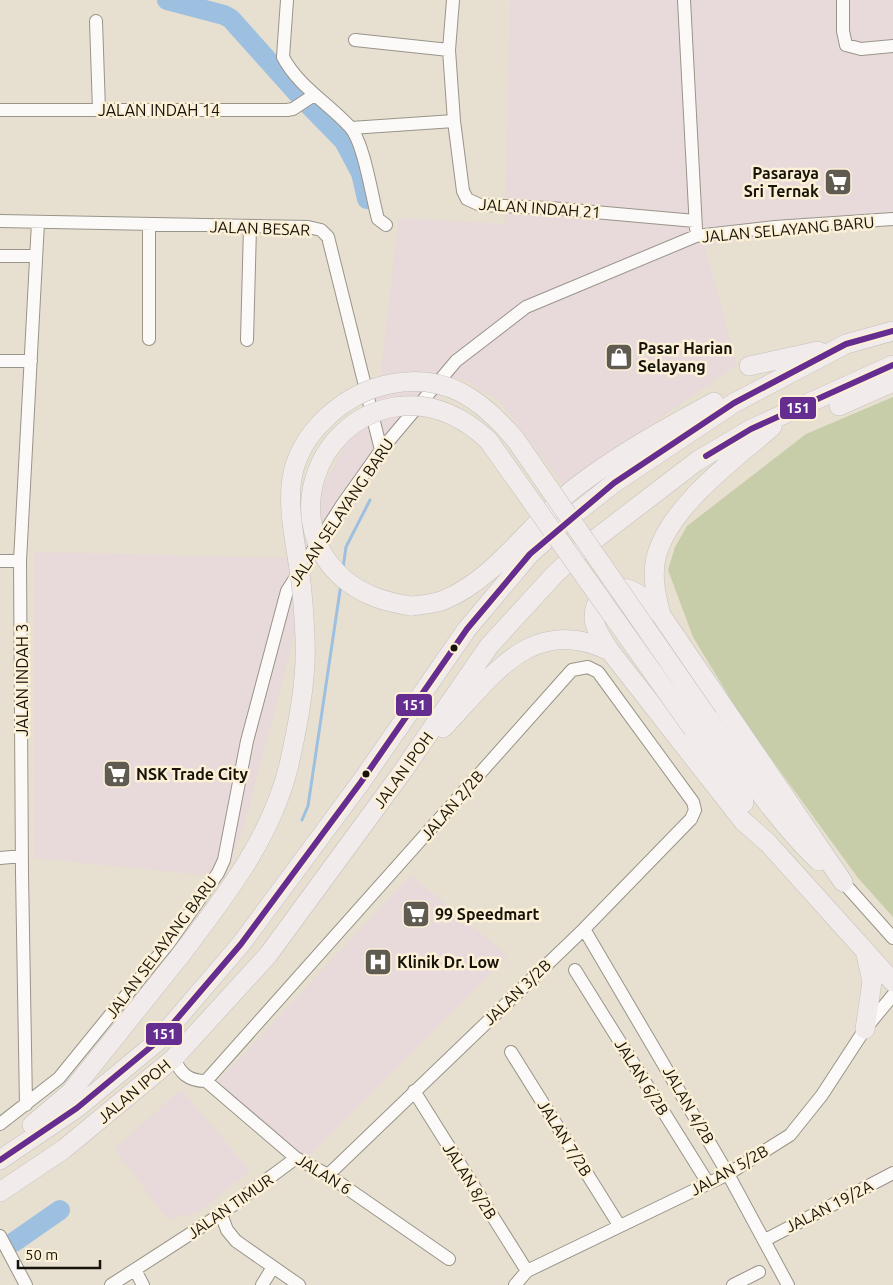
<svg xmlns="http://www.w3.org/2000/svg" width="893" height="1285" font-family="Ubuntu,sans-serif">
<rect width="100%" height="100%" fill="#e7e0d1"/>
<path fill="#e8d9da" d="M510,0H893V225L801,231L705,247L737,365L563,485L498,400L458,377L404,433L312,570L243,830L225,877L34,858V552L286,558L380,378L399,218L505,224Z
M411,875L508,956L307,1158L210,1090Z
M181,1089L250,1171L197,1213L167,1219L115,1149Z"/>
<path fill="#c7cda9" d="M893,397V917L858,878L745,723L693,637L668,570L675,547L687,526L806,434Z"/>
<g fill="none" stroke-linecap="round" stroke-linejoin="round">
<path stroke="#9ec0e0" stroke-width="3" d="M343,568L346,547L370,500
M302,820L308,806L341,584"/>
<path stroke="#9ec0e0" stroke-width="20" d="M167,0L224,15L231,19L299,95L344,141L361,173L367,199
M14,1242L60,1210"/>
<g stroke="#999489" stroke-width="14">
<path id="minor" d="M287,0L283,57C298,86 328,103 350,127C364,142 372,198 378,219L386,225
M453,0L449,50L454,121L463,191L467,199L480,205L550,208L695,221
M684,0L696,229
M843,0V31L846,45L861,49L893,46
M96,21L99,110
M355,40L449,50
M0,110H287L293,109L314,95
M351,128L454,121
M0,221L308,227L321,230L328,237L381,450
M0,256H36
M149,339V224
M247,340L250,227
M0,361H31
M0,561H20
M0,858L22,856
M843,882L893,938
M584,929L728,1174L788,1285
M575,970L708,1183
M511,1052L619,1225
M174,1058C180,1073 188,1081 206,1081
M206,1081L572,670L588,667L598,672L693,802L695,810L691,819L584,929L328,1175
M206,1081L296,1158L328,1175L449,1259
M414,1091L527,1271
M26,1105L22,873L20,561L38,222
M0,1124L59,1078L168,944L218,873L224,860L247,741L287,591L342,505L381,450L456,361L526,307L696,236L775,227L893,219
M221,1214L227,1230L236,1241L299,1285
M0,1236L26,1285
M765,1240L893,1173
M135,1270L143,1285
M111,1285L221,1214L296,1158
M262,1285L273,1267
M515,1285L527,1271L728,1174L790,1135L822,1095L865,1029L893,995
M733,1285L759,1272"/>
</g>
<g stroke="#c3c0b9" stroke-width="20">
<path id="highway" d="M749,366L818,351
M839,406L893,382
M772,427C734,459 671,506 657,554C651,574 656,596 661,615L843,882
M411,606C422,605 434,604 444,600C497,578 531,522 576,487C619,454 666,428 714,402
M610,651C604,642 598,634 595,624C590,604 606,583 627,589C641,593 651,605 660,614
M708,718C742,767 775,820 819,861
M443,728C493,676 531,613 610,651L743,821L768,843L893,982
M693,729L744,803
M865,1029L872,982L866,954
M32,1125L71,1092L180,956
M0,1160L77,1108L158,1041L241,944L361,782L467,629L530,554L576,513L614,483L734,403L846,344L893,331
M0,1192L64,1149L174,1058L268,955L400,775L489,646L555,574L581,550L697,461L751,429L893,365"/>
</g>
<use href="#minor" stroke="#fbfaf8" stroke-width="12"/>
<use href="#highway" stroke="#f2ebeb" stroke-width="19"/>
<g stroke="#c3c0b9" stroke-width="20" stroke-linecap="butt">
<path id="highway-bridge" d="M411,606C386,602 364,596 344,579C280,525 314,420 395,407C431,401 461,415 488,440L693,729
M180,956C225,896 271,839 289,765C298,724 307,680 305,638C304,615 303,592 299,569C290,509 277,463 327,417C346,399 365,389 390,384C446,373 481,399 515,439L708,718"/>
</g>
<use href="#highway-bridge" stroke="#f2ebeb" stroke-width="19"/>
<g stroke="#fcf1d6" stroke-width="10">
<path id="bus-1" d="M706,456L751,429L893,365
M0,1160L77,1108L158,1041L241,944L361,782L467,629L530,554L614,483L734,403L846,344L893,331"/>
</g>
<use href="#bus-1" stroke="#662d91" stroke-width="6"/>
</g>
<defs>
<g id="supermarket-square" transform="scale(1.4375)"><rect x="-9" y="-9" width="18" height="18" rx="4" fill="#605b50" stroke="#fcf1d6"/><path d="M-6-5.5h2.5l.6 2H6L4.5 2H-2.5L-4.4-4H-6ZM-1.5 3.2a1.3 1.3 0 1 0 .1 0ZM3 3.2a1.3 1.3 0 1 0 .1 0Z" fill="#fff"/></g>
<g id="shop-square" transform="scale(1.4375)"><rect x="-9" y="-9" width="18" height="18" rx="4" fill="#605b50" stroke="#fcf1d6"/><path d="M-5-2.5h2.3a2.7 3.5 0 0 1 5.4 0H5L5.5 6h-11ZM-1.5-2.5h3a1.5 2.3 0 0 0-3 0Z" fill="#fff"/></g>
<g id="hospital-square" transform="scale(1.4375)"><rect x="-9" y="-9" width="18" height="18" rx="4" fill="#605b50" stroke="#fcf1d6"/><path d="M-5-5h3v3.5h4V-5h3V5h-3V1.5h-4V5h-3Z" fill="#fff"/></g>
</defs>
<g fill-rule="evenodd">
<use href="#supermarket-square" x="838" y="182"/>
<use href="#shop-square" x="619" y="357"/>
<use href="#supermarket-square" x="117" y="774"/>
<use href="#supermarket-square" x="416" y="914"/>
<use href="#hospital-square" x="378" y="962"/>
</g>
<g fill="#17130a" stroke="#fcf1d6" stroke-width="2">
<circle cx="454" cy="648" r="4.5"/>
<circle cx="366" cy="774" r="4.5"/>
</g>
<g text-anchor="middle" stroke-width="5" stroke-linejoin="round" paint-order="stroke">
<g font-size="16" fill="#17130a" stroke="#fcf1d6">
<text x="159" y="116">JALAN INDAH 14</text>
<text transform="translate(540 208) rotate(4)" y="6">JALAN INDAH 21</text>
<text transform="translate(260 228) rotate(2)" y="6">JALAN BESAR</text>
<text transform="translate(788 229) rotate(-5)" y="6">JALAN SELAYANG BARU</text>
<text transform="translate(341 512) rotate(-56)" y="6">JALAN SELAYANG BARU</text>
<text transform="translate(22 680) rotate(-90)" y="6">JALAN INDAH 3</text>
<text transform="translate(403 770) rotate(-54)" y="6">JALAN IPOH</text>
<text transform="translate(452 805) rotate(-49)" y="6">JALAN 2/2B</text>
<text transform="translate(161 947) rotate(-53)" y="6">JALAN SELAYANG BARU</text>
<text transform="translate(517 992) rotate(-44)" y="6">JALAN 3/2B</text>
<text transform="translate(642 1077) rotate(58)" y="6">JALAN 6/2B</text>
<text transform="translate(134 1091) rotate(-40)" y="6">JALAN IPOH</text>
<text transform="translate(689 1105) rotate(60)" y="6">JALAN 4/2B</text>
<text transform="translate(565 1138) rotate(58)" y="6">JALAN 7/2B</text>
<text transform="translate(729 1170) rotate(-29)" y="6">JALAN 5/2B</text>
<text transform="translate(324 1174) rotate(32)" y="6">JALAN 6</text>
<text transform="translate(470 1181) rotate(58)" y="6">JALAN 8/2B</text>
<text transform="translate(230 1206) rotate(-35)" y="6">JALAN TIMUR</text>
<text transform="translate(829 1206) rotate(-27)" y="6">JALAN 19/2A</text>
</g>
<g font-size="16" font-weight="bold" fill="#17130a" stroke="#fcf1d6" text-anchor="start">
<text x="819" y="179" text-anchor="end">Pasaraya<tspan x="819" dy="18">Sri Ternak</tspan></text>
<text x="638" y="354">Pasar Harian<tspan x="638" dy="18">Selayang</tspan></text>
<text x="136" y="780">NSK Trade City</text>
<text x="435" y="920">99 Speedmart</text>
<text x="397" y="968">Klinik Dr. Low</text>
</g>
</g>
<g stroke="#fcf1d6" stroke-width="2">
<rect x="779" y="396" width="38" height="24" rx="5" fill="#662d91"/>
<rect x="395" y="693" width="38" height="24" rx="5" fill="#662d91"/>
<rect x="145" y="1022" width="38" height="24" rx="5" fill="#662d91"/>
</g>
<g font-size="14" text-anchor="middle" font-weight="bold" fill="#fff">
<text x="798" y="413">151</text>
<text x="414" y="710">151</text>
<text x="164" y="1039">151</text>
</g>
<path d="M18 1260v8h82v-8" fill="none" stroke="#17130a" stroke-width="2.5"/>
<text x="25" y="1260" font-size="15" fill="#17130a" stroke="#fcf1d6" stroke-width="4" paint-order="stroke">50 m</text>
</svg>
